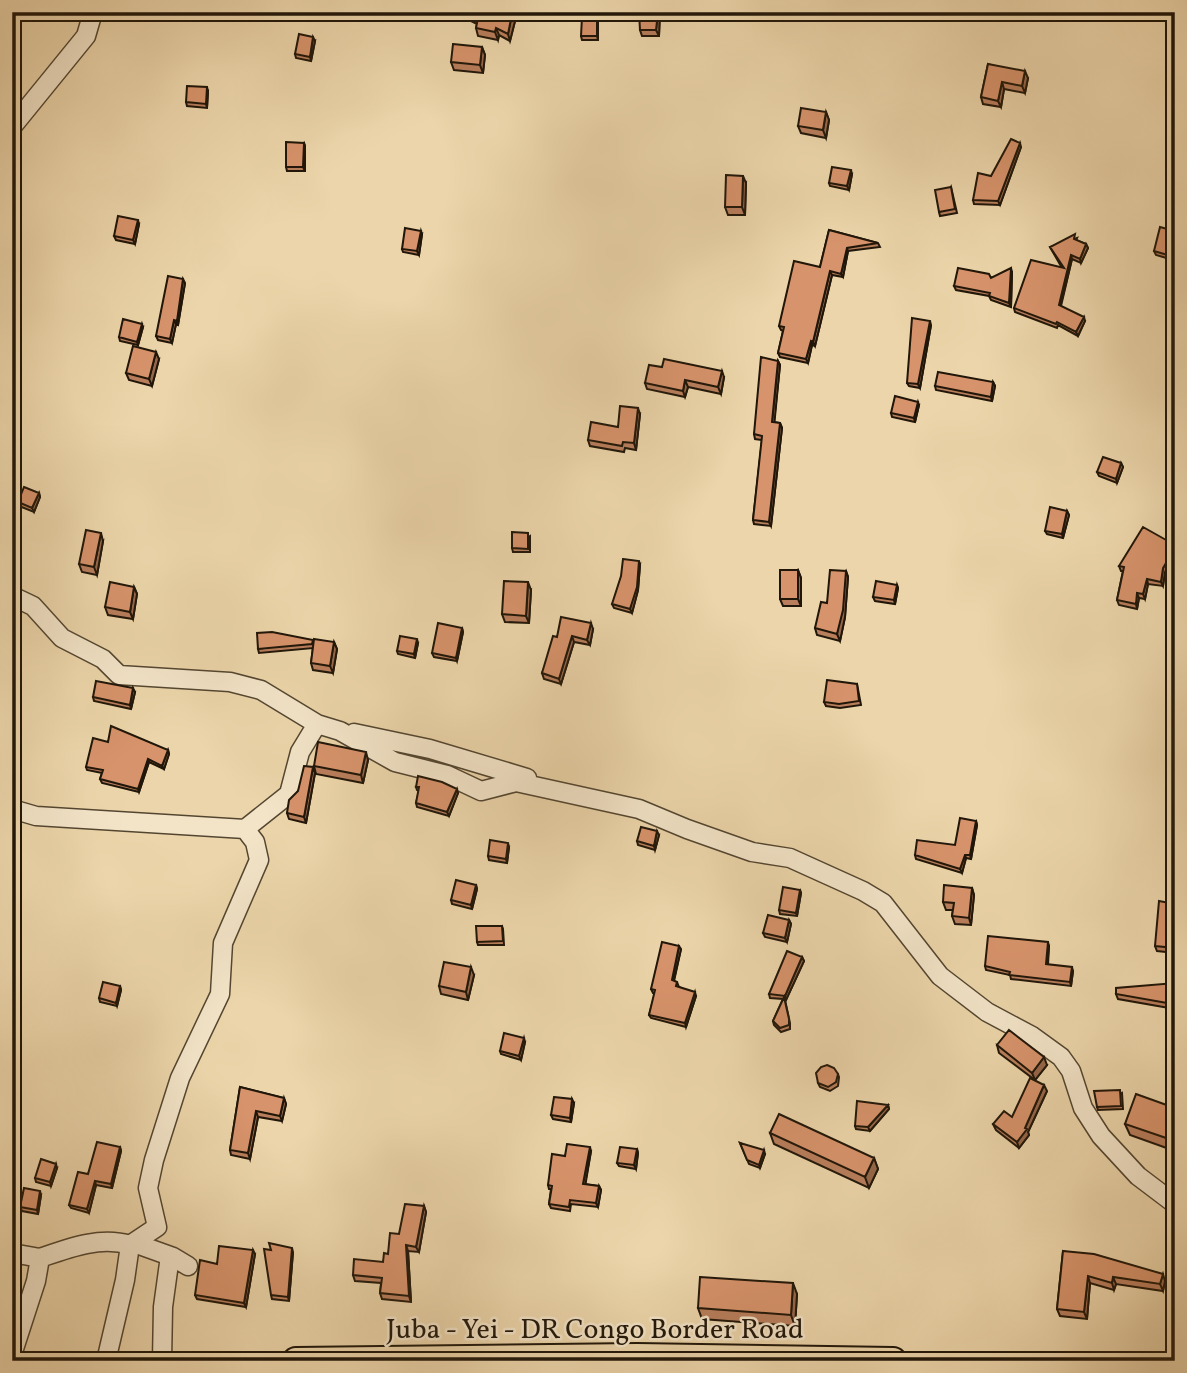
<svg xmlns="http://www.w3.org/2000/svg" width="1187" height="1373" font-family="Vollkorn,serif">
<rect width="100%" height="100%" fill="#ecd5aa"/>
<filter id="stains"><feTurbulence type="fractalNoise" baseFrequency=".00286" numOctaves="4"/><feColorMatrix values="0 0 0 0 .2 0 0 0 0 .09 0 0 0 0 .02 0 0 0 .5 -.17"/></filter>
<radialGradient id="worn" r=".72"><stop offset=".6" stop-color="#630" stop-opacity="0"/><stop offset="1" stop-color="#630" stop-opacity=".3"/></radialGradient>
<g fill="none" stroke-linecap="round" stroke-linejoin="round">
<g stroke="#534631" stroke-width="21">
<path id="street" d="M12,127L86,36L93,12
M12,596L33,606L62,638L103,659L119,675L230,682L261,690L317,724
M354,733L430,749L527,778
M12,809L36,816L245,829L289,794L300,752L317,724L340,731L395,762L447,775L481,791L516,782L639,809L687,829L752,852L790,858L863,891L883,903L940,976L987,1012L1032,1036L1061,1057L1071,1071L1083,1108L1101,1136L1138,1176L1175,1204
M134,1243L173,1257L188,1266
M12,1253L40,1258
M12,1355L36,1281L40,1258C69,1248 100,1236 130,1245L157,1227L148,1188L154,1160L180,1078L220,994L223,943L259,860L255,842L245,829
M106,1361L125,1280L130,1245
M162,1361L163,1307L170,1256"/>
</g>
<g stroke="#201609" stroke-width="30">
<path id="primary" d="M296,1361L637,1357L893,1361"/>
</g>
<use href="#street" stroke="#f3e4c8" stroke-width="18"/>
<use href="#primary" stroke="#ecd5aa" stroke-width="26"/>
</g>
<path fill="#b97e5c" stroke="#201609" stroke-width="2" d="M457,12H506L515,21L510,41L499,35L498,40L478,36L476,28L477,24L457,14Z
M660,12L659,36H642L640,30Z
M598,21V40H582L581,36Z
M315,41L311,61L296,58L295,54Z
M482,47L485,55L483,73L454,70L451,62Z
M988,64L1028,78L1025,93L1004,89L1001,107L983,104L981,97Z
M208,91L207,108L187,106L186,102Z
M826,112L829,120L826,138L801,133L798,126Z
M304,143L305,146V171H287L286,167Z
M1021,147L1000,205L974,204L973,200Z
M852,174L849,190L830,186L829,183Z
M746,183L745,215H728L725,207Z
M951,187L957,213L940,216L939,212Z
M139,224L135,244L116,240L114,236Z
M829,230L878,243L880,247L848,251L843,277L832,275L815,346L812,345L808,363L780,357L778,353L783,331L781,330L779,326L820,267Z
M1175,231V251L1173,260L1156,255L1154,251Z
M422,234L419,255L403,252L402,249Z
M1077,238L1076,240L1086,244L1088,248L1081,263L1072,259L1061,306L1085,321L1078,336L1058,325L1057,328L1015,312L1014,308L1062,268L1050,247Z
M1012,272L1011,307L991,300L989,296L956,290L954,286L991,278Z
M185,283L178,325L176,324L172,343L158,340L156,336Z
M931,325L920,388L909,386L907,383Z
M143,327L138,345L120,341L119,337Z
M159,359L152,386L129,380L126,373Z
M778,361L780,365L774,422L780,423L782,428L771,526L754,524L753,520L762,440L755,439L754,434Z
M724,377L721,394L688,387L685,397L647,389L645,383Z
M993,382L995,386L992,401L936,390L935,386Z
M919,405L915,422L892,417L891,413Z
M640,414L636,450L625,448L624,452L590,446L588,440L618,427Z
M1175,416V441L1170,440L1168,434Z
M1121,463L1123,467L1117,483L1099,476L1097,472Z
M39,493L40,497L34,512L19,506L18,502Z
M1067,511L1069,515L1063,538L1047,534L1045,531Z
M530,536V552H513L512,548Z
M103,541L97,575L82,572L79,564Z
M1175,545V556L1165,572L1163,586L1148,584L1145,599L1139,598L1137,609L1119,605L1117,600L1123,571H1121L1119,566Z
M640,565L638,590L632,613L614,608L612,604Z
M798,570L801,578V606H783L780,599Z
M846,571L848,577L845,617L840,641L817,635L815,628Z
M897,585L898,588L895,604L875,601L873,597Z
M134,587L137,594L133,619L108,615L105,607Z
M531,590L529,623L505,622L502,614Z
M462,628L463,632L457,661L434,657L432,653Z
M593,629L590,645L574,642L561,684L544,679L542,673L557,637Z
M313,640L314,643L334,642L337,649L333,673L313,670L311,663L313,648L259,653L258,649Z
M418,643L415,658L398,654L397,651Z
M857,684L861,705L840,708L826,706L824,702Z
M135,692L131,709L94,701L93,697Z
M108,742L168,750L169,754L164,769L149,762L139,792L102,783L100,779L102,773L87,770L86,767Z
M368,760L363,783L316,774L314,766Z
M313,767L315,773L306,823L289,819L287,813L298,791Z
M416,787L458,793L449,816L417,807L416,803L419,791L417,790Z
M976,821L977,825L971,859L966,858L962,873L916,859L915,855L955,845Z
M659,835L655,850L638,845L637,841Z
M509,847L507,863L489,860L488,856Z
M476,885L477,889L472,909L452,904L451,900Z
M972,888L974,895L971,925L955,924L952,916L953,910H946L943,902Z
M800,890L801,893L797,916L780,914L779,910Z
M1175,904V953L1157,951L1155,946Z
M789,920L791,924L787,942L765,937L763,933Z
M502,926L503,929L504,945H478L477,942Z
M1049,946L1048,965L1073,971L1071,986L1011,979L1010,975L986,970L985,966Z
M681,949L674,981L677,982L679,987L696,996L686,1027L651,1018L649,1015L655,993H653L651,989Z
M802,957L804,961L786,1000H785L790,1023V1029L781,1032L774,1025L773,1021L783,999L770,998L769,994Z
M474,975L468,1000L441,994L439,986Z
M1175,983V1008H1169L1118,999L1116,994Z
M120,986L121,990L117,1006L100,1002L99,998Z
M525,1042L521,1060L501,1054L500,1051Z
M997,1045L1047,1065L1035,1080L999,1053Z
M838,1074L839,1077L838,1086L830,1091L820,1087L818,1083Z
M240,1087L284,1098L286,1104L282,1121L258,1117L250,1159L231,1155L230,1150Z
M1047,1091L1028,1132L1029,1135L1019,1148L996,1130L993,1124L1012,1117Z
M1122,1093L1123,1109L1098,1110L1097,1107Z
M574,1103L571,1122L553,1119L551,1115Z
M888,1105L889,1109L870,1131L856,1129L855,1126Z
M1175,1108V1151L1130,1135L1125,1124Z
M770,1133L874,1158L878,1169L869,1188L774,1144Z
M740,1143L765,1154L760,1168L749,1164Z
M120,1147L121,1151L112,1188L96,1185L89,1213L71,1208L69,1205L88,1174Z
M637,1149L638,1153L636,1169L619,1166L617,1163Z
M591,1151L585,1184L599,1186L601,1190L598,1207L571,1204L570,1211L551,1208L549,1204L551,1189H549L548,1185L565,1156Z
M57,1168L51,1186L36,1182L35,1178Z
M41,1195L38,1214L22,1211L20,1207Z
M424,1206L426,1212L419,1252L408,1251L411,1302L382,1299L380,1293L381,1283L355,1281L353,1275L383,1262L399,1234Z
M1063,1251L1165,1281L1163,1291L1116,1284L1114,1290L1090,1283L1087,1319L1060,1316L1057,1309Z
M293,1252L289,1301L272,1299L271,1295Z
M255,1254L246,1307L197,1299L195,1295L217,1264Z
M797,1294L795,1326L702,1319L698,1308Z"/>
<path fill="#96674b" stroke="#201609" stroke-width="2" d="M658,12H660L659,36L656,30Z
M512,14L515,21L510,41L508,34Z
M597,17L598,21V40L597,36Z
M496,28L499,35L498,40L495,32Z
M313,37L315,41L311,61L310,57Z
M482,47L485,55L483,73L480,65Z
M1025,71L1028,78L1025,93L1022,86Z
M1002,82L1004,89L1001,107L998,101Z
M207,87L208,91L207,108L206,104Z
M826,112L829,120L826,138L823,130Z
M304,143L305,146V171L303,167Z
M1020,143L1021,147L1000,205L998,201Z
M851,170L852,174L849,190L847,186Z
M743,176L746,183L745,215L742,207Z
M138,220L139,224L135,244L133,240Z
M421,231L422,234L419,255L417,251Z
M1175,242V251L1173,260L1171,256Z
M1086,244L1088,248L1081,263L1080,259Z
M847,248L848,251L843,277L841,274Z
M1071,255L1072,259L1060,308L1059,305Z
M1011,268L1012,272L1011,307L1009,303Z
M830,271L832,275L815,346L813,342Z
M183,279L185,283L178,325L177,321Z
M1084,317L1085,321L1078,336L1076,332Z
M174,320L176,324L172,343L170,339Z
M930,321L931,325L920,388L918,384Z
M142,324L143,327L138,345L137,342Z
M811,341L812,345L808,363L806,359Z
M156,352L159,359L152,386L149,379Z
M778,361L780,365L774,427L772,422Z
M722,371L724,377L721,394L718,387Z
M685,380L688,387L685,397L683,391Z
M993,382L995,386L992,401L991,397Z
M918,402L919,405L915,422L914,418Z
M638,408L640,414L636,450L634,443Z
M780,423L782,428L771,526L769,522Z
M1121,463L1123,467L1117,483L1116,479Z
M39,493L40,497L34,512L32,508Z
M1067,511L1069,515L1063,538L1062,534Z
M101,533L103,541L97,575L94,567Z
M1175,548V556L1165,572L1163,586L1161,582L1163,568Z
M639,561L640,565L638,590L632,613L630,609Z
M798,570L801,578V606L798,599Z
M846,571L848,577L845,617L840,641L837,634Z
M1147,579L1148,584L1145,599L1143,594Z
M528,582L531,590L529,623L526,616Z
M897,585L898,588L895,604L894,600Z
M134,587L137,594L133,619L130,612Z
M1137,593L1139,598L1137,609L1136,604Z
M591,623L593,629L590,645L587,640Z
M462,628L463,632L457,661L456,658Z
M572,636L574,642L561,684L559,679Z
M417,639L418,643L415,658L414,654Z
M334,642L337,649L333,673L330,666Z
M133,688L135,692L131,709L130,705Z
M168,750L169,754L164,769L162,766Z
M366,752L368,760L363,783L361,775Z
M148,759L149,762L139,792L138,789Z
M313,767L315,773L306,823L304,817Z
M457,789L458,793L449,816L447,812Z
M976,821L977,825L971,859L970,855Z
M657,831L659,835L655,850L654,846Z
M508,843L509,847L507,863L506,859Z
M965,855L966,858L962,873L960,869Z
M476,885L477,889L472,909L471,905Z
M972,888L974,895L971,925L969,918Z
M800,890L801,893L797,916L796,913Z
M789,920L791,924L787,942L785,938Z
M1048,942L1049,946L1047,968L1046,964Z
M679,946L681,949L673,984L672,980Z
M802,957L804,961L786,1000L785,996Z
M471,967L474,975L468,1000L466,992Z
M1072,967L1073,971L1071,986L1070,982Z
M120,986L121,990L117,1006L116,1003Z
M695,992L696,996L686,1027L685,1023Z
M524,1038L525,1042L521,1060L519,1056Z
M1044,1057L1047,1065L1035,1080L1032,1073Z
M1044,1085L1047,1091L1028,1132L1029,1135L1019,1148L1017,1142L1025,1128Z
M284,1098L286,1104L282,1121L280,1116Z
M572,1099L574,1103L571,1122L570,1118Z
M888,1105L889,1109L870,1131L868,1127Z
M256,1111L258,1117L250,1159L248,1153Z
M120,1147L121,1151L112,1188L111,1184Z
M590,1147L591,1151L585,1187L583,1184Z
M637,1149L638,1153L636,1169L634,1165Z
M764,1150L765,1154L760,1168L759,1165Z
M874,1158L878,1169L869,1188L865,1177Z
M56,1164L57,1168L51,1186L50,1182Z
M95,1181L96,1185L89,1213L87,1209Z
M599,1186L601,1190L598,1207L596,1203Z
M40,1191L41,1195L38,1214L37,1210Z
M424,1206L426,1212L419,1252L416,1247Z
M406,1245L408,1251L411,1302L409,1296Z
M292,1248L293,1252L289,1301L288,1297Z
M253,1250L255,1254L246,1307L244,1303Z
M1163,1274L1165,1281L1163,1291L1160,1284Z
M1088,1276L1090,1283L1087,1319L1084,1312Z
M1113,1277L1116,1284L1114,1290L1112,1283Z
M793,1283L797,1294L795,1326L791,1315Z"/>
<path fill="#d7936b" stroke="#201609" stroke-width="2" d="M466,12H506L512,14L508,34L496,28L495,32L476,28L478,18Z
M639,12H658L656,30H640Z
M582,17H597V36H581Z
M299,34L313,37L310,57L295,54Z
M453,44L482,47L480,65L451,62Z
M988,64L1025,71L1022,86L1002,82L998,101L981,97Z
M187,86L207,87L206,104L186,102Z
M801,108L826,112L823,130L798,126Z
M1011,139L1020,143L998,201L973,200L978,173L991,176Z
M286,142L304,143L303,167H286Z
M832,167L851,170L847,186L829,183Z
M726,175L743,176L742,207H725Z
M951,187L955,209L939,212L935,190Z
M118,216L138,220L133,240L114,236Z
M1160,227L1175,231V242L1171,256L1154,251Z
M405,228L421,231L417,251L402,249Z
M829,230L878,243L847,248L841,274L830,271L813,342L811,341L806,359L778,353L784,327L779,326L794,261L820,267Z
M1075,234L1074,239L1086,244L1080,259L1071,255L1059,305L1084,317L1076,332L1057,322L1056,324L1014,308L1031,260L1064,268L1050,247Z
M958,268L989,274L991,278L1011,268L1009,303L989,296L990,293L954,286Z
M168,276L183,279L177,321L174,320L170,339L156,336Z
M912,318L930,321L918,384L907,383Z
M123,319L142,324L137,342L119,337Z
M133,346L156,352L149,379L126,373Z
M761,357L778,361L772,422L780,423L769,522L753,520L762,436L754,434Z
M664,359L722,371L718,387L685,380L683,391L645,383L649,365L662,367Z
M938,372L993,382L991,397L935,386Z
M895,396L918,402L914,418L891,413Z
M620,406L638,408L634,443L623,442L622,446L588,440L591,422L618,427Z
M1175,416V436L1168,434Z
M1103,457L1121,463L1116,479L1097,472Z
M24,487L39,493L32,508L18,502Z
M1050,507L1067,511L1062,534L1045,531Z
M1143,527L1175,545V548L1163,568L1161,582L1147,579L1143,594L1137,593L1136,604L1117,600L1124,567L1119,566Z
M86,530L101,533L94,567L79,564Z
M512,532L528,533V549L512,548Z
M623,559L639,561L637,587L630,609L612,604L621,576Z
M780,570H798V599H780Z
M830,570L846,571L843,610L837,634L815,628L821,602L827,603Z
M504,581L528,582L526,616L502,614Z
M876,581L897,585L894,600L873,597Z
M110,582L134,587L130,612L105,607Z
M561,617L591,623L587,640L572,636L559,679L542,673L553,636L557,637Z
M438,623L462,628L456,658L432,653Z
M272,632L313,640L312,644L258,649L257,633Z
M400,636L417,639L414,654L397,651Z
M314,639L334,642L330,666L311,663Z
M827,680L857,684L859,701L839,704L824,702Z
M96,681L133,688L130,705L93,697Z
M111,726L168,750L162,766L148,759L138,789L100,779L103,770L86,767L93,738L108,742Z
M318,742L366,752L361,775L314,766Z
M304,766L313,767L304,817L287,813L289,800L298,791Z
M418,776L442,782L457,789L447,812L416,803L419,787H416Z
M960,818L976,821L970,855H965L960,869L915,855L917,840L955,845Z
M641,827L657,831L654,846L637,841Z
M490,840L508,843L506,859L488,856Z
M456,880L476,885L471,905L451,900Z
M944,885L972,888L969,918L952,916L954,903L943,902Z
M783,887L800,890L796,913L779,910Z
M1159,901L1175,904V948L1155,946Z
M768,915L789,920L785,938L763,933Z
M476,926H502L503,941L477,942Z
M988,936L1048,942L1046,964L1072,967L1070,982L1009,975L1010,972L985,966Z
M662,942L679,946L672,980L677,982L676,986L695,992L685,1023L649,1015L655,990L651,989Z
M787,951L802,957L785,996L769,994Z
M444,962L471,967L466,992L439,986Z
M103,982L120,986L116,1003L99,998Z
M1175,983V1002L1167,1003L1116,994V988Z
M784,997L789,1019V1025L780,1028L773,1021Z
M1009,1030L1044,1057L1032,1073L997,1045Z
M504,1033L524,1038L519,1056L500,1051Z
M827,1065L834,1068L838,1074L836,1082L828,1087L818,1083L816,1073L821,1067Z
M1030,1078L1044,1085L1025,1128L1027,1129L1017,1142L993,1124L1004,1111L1012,1117Z
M240,1087L284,1098L280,1116L256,1111L248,1153L230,1150Z
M1120,1090L1121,1106L1097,1107L1094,1091Z
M1136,1094L1175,1108V1141L1125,1124Z
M554,1097L572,1099L570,1118L551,1115Z
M857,1101L888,1105L868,1127L855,1126Z
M779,1114L874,1158L865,1177L770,1133Z
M97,1142L120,1147L111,1184L95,1181L87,1209L69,1205L78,1172L88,1174Z
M740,1143L764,1150L759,1165L747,1160Z
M567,1144L590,1147L583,1184L599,1186L596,1203L570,1200L569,1207L549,1204L552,1186L548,1185L552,1154L565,1156Z
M620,1147L637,1149L634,1165L617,1163Z
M41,1159L56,1164L50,1182L35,1178Z
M24,1188L40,1191L37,1210L20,1207Z
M405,1204L424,1206L416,1247L406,1245L409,1296L380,1293L382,1278L353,1275L354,1259L383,1262L384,1253L388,1254L390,1233L399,1234Z
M269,1243L292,1248L288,1297L271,1295L264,1249L271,1250Z
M219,1246L253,1250L244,1303L195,1295L200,1260L217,1264Z
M1063,1251L1094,1254L1163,1274L1160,1284L1113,1277L1112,1283L1088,1276L1084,1312L1057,1309Z
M1175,1262V1277H1171Z
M700,1277L793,1283L791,1315L698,1308Z"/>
<g text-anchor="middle" stroke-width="5" stroke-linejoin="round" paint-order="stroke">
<g font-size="28" fill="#201609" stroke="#f3e4c8">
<text x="595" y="1338">Juba - Yei - DR Congo Border Road</text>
</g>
</g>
<rect width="1187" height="1373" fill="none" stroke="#ecd5aa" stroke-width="42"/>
<rect x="14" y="14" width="1159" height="1345" fill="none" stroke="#201609" stroke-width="3.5"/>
<rect x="21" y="21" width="1145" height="1331" fill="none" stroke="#201609" stroke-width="2"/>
<rect width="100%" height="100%" filter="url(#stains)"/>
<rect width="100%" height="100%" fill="url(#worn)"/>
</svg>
